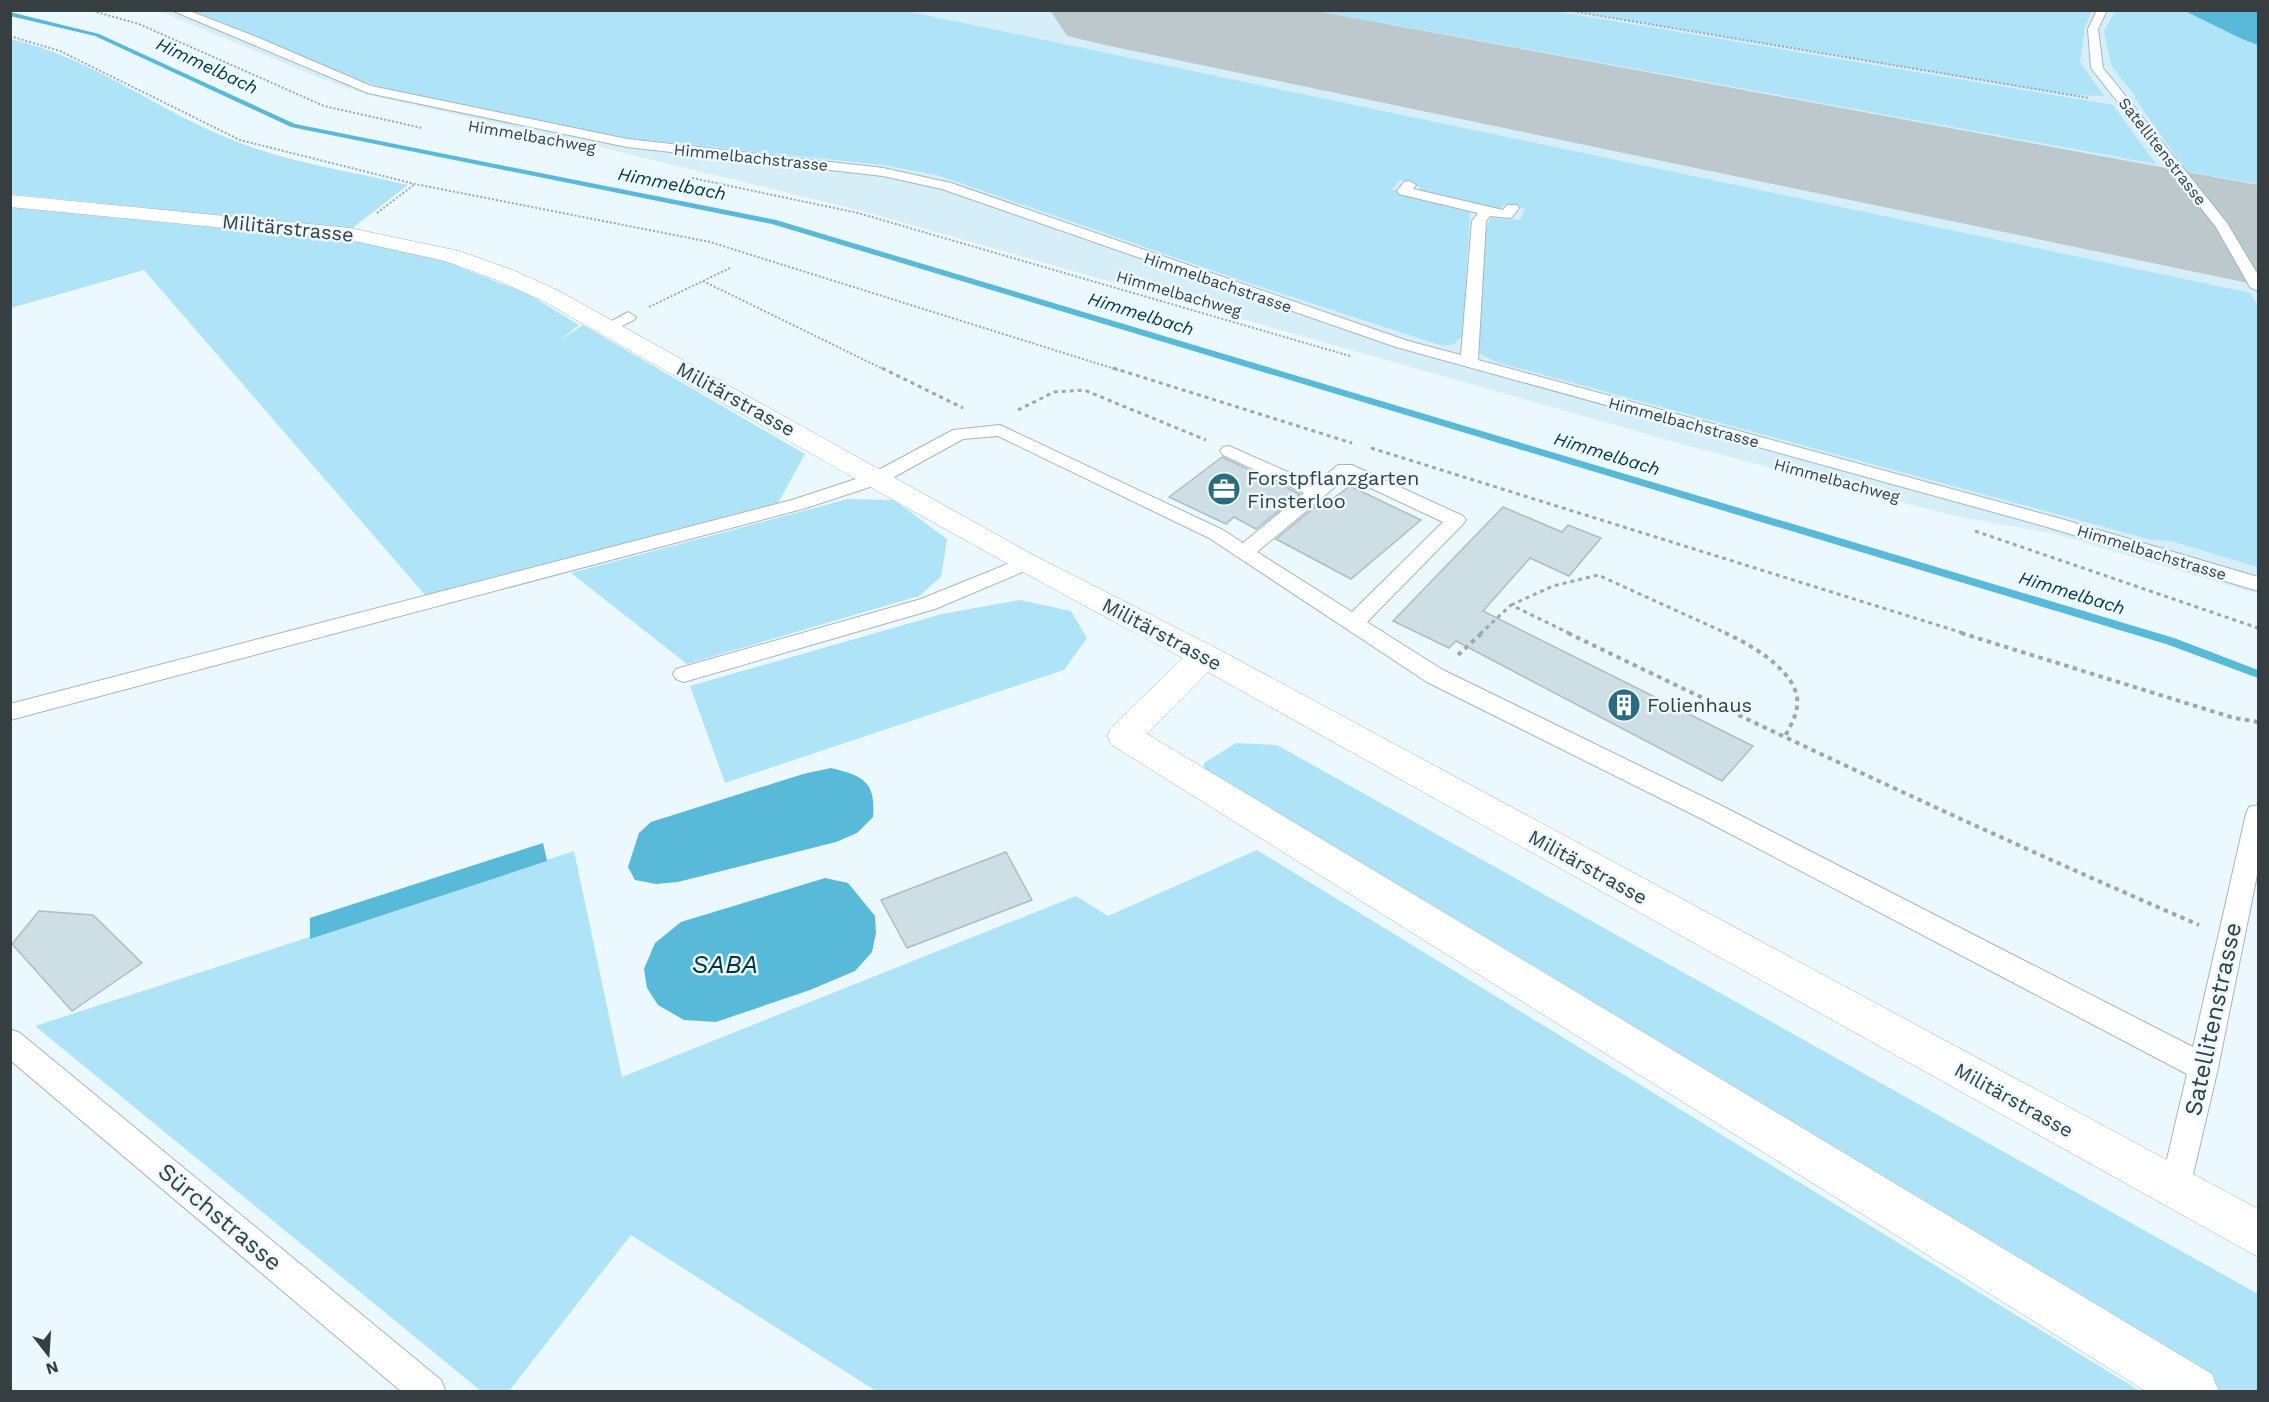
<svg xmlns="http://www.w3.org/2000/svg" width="2269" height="1402" font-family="'Work Sans',sans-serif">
<rect width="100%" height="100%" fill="#ebf8fd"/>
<path fill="#d5eef8" d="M159,11H2258V594L2052,533L1954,516L1685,445L862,211L571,140L368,95L323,79Z"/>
<path fill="#afe4f8" d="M194,11H906L2251,293L2258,307V567L2171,541L2152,540L1496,362L1479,353L1476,346L1487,225L1491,218L1520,220L1525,209L1505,204L1499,210L1419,191L1420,187L1401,180L1391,189L1470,211L1463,335L1454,344L1443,346L1243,281L937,175L883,165L626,138L400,92L362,81Z
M1318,11H1554L2113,105L2156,164Z
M1574,11H2092L2085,27L2080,62L2104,96L2070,95Z
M2115,11H2258V184L2186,171L2134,97H2136L2112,67L2104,31Z
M11,39C91,57 158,111 235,141C290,163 350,171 408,185L355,226L350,233L444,261L528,294L579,325L559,341L583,325L805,454L778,503L425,595L144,270L11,308V206L137,219L158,209L11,194Z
M848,499L894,500L947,539L941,577L919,596L687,664L571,573Z
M1020,600L1071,611L1087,638L1064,670L725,783L690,686L942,614Z
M1236,743L1277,745L2258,1294V1391H2191L1205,796L1204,763Z
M1257,850L2140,1391H876L631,1235L509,1391H481L35,1026L574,851L622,1077L1076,896L1108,916Z"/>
<path fill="#59b9d9" d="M2258,11V45L2242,39L2185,11Z
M831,768C863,776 876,781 873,817L857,833L836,842L678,882L656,884L635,880L628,867L639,833L651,822L803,774Z
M543,843L547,861L310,939V918Z
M825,878L848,883L875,916L876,933L872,952L855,971L810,990L716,1022L684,1020L658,1005L647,988L644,969L655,943L681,922Z"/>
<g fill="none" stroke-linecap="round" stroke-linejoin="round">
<path fill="#59b9d9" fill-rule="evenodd" d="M10,12L99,34L295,124L776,220L2174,638L2258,670V678L2166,644L772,224L291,127L95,36L10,16Z"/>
<path fill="#bcc8cc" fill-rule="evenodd" d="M1050,10H1311L2258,185V285L1110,46L1067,36Z"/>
</g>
<path fill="#cedee5" stroke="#adbdc4" stroke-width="1.5" d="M1222,457L1300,494L1256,529L1234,517L1226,524L1169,497Z
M1350,486L1421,520L1351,579L1276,539L1322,501L1327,503Z
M1503,507L1562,532L1568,525L1601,538L1569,576L1530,558L1483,611L1753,746L1722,781L1456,641L1449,648L1393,621Z
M1006,852L1032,900L907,948L881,900Z
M39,911L93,915L142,963L72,1011L12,944Z"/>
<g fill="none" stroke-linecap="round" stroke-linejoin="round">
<g stroke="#a6b6bd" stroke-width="2">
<path id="service" d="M171,10H187L259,38L371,86L627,139L883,168L951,183L1408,341L1461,355L1472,221L1478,213L1399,194L1397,191L1404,182L1409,181L1416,185L1413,189L1503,210L1507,205H1517L1519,208L1511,218L1490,216L1486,221L1478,360L2058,518L2258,577V591L2044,526L1396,347L942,189L883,176L627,147L368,93Z
M2097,10H2107L2098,29L2103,68L2227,223L2258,275V291L2250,287L2216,227L2091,68L2088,29Z
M628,312L636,317L634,320L607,333L599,328Z
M1000,425L1223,530L1243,543L1304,493L1223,455L1220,451L1223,447L1229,446L1315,484L1338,465H1352L1463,516L1466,520L1463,524L1367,622L1443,670L1722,806L2193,1047L2246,814L2249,807L2258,805V870L2218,1068L2187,1200L2176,1204L2165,1200L2160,1189L2187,1074L1704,820L1427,682L1209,538L998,436L963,439L885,482L806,508L10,720V704L792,500L871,474L953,430ZM1347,477L1443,522L1352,612L1257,552Z
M1025,557L1032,558L1035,563L1032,568L935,609L684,682L676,679L673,674L676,669L921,599Z
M10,1029L20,1033L441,1380L446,1392H402L10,1060Z"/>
</g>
<g stroke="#a6b6bd" stroke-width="1">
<path id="minor" d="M10,195L350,228L459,251L513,270L559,291L1035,556L1216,648L2258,1209V1257L1208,672L1147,734L2212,1374L2219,1392H2147L1112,745L1107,736L1112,727L1183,658C967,545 756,421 543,301L497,280L445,261L350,240L10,207Z"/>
</g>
<path stroke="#9da8ac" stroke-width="2" stroke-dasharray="2 2" stroke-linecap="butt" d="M89,10L139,24L324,106L422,128
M1565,10L2089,98
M10,36L60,51L240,140L415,184L710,242L1118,370
M692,178L858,213L1350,356
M377,213L415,184
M703,281L885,370
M649,307L732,267"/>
<path stroke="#9da8ac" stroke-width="3" stroke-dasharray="4 4" stroke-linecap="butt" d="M882,368L963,408
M1113,368L1352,443
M1018,410L1054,392L1084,390L1206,440
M1371,448L1966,634
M1975,531L2258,628
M1511,605L1553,586L1598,575L1728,634
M1480,634L1511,605L1571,634"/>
<path stroke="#9da8ac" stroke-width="4" stroke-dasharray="4.5 4.5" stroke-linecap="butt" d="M1568,633C1776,734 1986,833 2199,925
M1725,633C1748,643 1788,666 1796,693C1801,709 1791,725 1784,738
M1961,633L2234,718L2258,722
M1458,655L1482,633"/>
<use href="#service" fill="#fff" fill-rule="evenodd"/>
<use href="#minor" fill="#fff" fill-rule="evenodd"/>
</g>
<defs>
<g id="office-disc" transform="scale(1.725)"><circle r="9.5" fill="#2b6a7f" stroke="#ebf8fd"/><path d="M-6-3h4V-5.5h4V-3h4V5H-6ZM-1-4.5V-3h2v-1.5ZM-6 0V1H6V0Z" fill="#fff"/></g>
<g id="building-disc" transform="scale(1.725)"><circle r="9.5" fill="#2b6a7f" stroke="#ebf8fd"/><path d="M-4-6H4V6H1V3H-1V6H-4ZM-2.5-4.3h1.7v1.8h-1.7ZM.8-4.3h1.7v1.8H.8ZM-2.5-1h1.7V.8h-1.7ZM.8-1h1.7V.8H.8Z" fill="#fff"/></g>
</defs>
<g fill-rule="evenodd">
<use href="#office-disc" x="1224" y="489"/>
<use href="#building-disc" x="1624" y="705"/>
</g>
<g text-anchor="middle" stroke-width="5" stroke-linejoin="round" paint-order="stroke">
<g font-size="16" fill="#373e41" stroke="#ebf8fd">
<text transform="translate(532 136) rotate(10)" y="6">Himmelbachweg</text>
<text transform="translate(2163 151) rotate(52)" y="6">Satellitenstrasse</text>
<text transform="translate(751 157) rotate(6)" y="6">Himmelbachstrasse</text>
<text transform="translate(1218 282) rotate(19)" y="6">Himmelbachstrasse</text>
<text transform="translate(1179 293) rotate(16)" y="6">Himmelbachweg</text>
<text transform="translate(1684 422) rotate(15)" y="6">Himmelbachstrasse</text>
<text transform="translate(1837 480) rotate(15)" y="6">Himmelbachweg</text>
<text transform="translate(2152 552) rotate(17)" y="6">Himmelbachstrasse</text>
</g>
<g font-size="18" font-style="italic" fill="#053441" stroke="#ebf8fd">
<text transform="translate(207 66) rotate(25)" y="6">Himmelbach</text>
<text transform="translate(672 184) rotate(11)" y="6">Himmelbach</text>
<text transform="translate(1141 314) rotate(17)" y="6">Himmelbach</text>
<text transform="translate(1607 454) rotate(17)" y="6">Himmelbach</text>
<text transform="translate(2072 593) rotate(17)" y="6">Himmelbach</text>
</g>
<g font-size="20" fill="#373e41" stroke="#ebf8fd">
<text transform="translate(288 228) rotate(6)" y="7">Militärstrasse</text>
<text transform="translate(736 399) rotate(29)" y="7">Militärstrasse</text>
<text transform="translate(1162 634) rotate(28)" y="7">Militärstrasse</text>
<text transform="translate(1588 867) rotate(29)" y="7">Militärstrasse</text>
<text transform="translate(2014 1100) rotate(29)" y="7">Militärstrasse</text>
</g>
<g font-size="20" fill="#373e41" stroke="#ebf8fd" text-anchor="start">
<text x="1247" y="485">Forstpflanzgarten<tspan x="1247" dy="23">Finsterloo</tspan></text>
<text x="1647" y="712">Folienhaus</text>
</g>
<g font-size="24" fill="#373e41" stroke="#ebf8fd">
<text transform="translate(2213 1019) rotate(-78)" y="8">Satellitenstrasse</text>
<text transform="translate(220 1217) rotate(40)" y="8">Sürchstrasse</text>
</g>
<g font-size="26" font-style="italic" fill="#053441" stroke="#ebf8fd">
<text x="725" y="973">SABA</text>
</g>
</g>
<rect width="2269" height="1402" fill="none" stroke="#373e41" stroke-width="24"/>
<g transform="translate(48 1354) rotate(163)" stroke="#ebf8fd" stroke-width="4.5" paint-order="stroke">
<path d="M0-4.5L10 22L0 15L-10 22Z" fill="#373e41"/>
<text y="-9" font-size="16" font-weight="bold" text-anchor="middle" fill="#373e41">N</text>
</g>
</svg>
